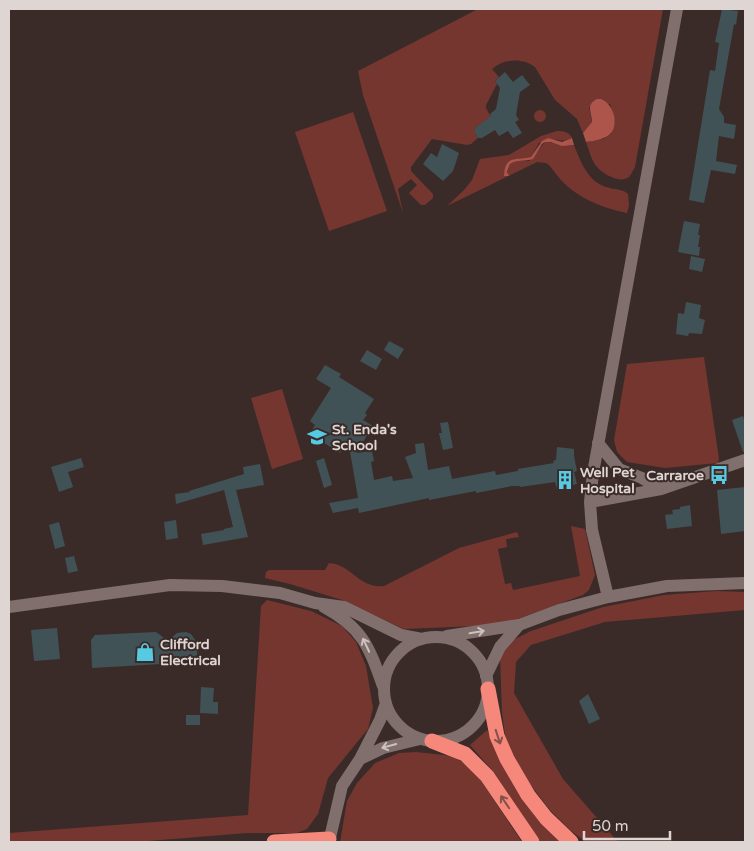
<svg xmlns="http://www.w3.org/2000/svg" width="754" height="851" font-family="'Varela Round',sans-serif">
<rect width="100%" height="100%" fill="#3a2b29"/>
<path fill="#75362f" d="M478,9H663L635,167C633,170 631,175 629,177C620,184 603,174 597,167C591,160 589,150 586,142L603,139L611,134L615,122L610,104L589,107L592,123L583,133L577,119L555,100L535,67C522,57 504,59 492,69L499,77L495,81L497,84L486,105V108L491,117L475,128V133L478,138L471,144L467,145L432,139L411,167V171L433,194V198L425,205H421L409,193L417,185L411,179L398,189L403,213L363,95L358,71Z
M534 116a6 6 0 1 1 12 0a6 6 0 1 1-12 0Z
M353,112L387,211L329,231L295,132Z
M557,131C564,131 569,132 572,138C560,143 561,139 552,140C548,140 543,142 539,143L531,157C522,159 516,158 508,162L504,174H507L510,164L516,160L529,161L545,142C555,141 564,147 574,145C581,163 589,184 610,188C617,190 623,189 628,194L629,205L627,213C606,209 583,200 567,186C560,180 555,172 549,165L546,163L537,162L447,206L464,190L472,180L480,159L509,155L541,136Z
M704,357L719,459L718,463L665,468L627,462L617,452L614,440L627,364Z
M282,389L303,459L272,469L251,398Z
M571,526L585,529L595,575L589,590L583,595L501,625L404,629L342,600L290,584L265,578L266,572L269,570H325L329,563C351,564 359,589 384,586L459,548L517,532L519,537L506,539L507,547L498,549L505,584L511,583L513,590L580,576Z
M716,591L745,592V610L605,622L531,645L516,662L514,693L563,779L618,842H586L570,830L549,809L530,784L511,751L505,735L502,712L500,656L511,641L531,631L603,607L664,595Z
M267,600L311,611L342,626L356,642L366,666L373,708L368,729L328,778L318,814L307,829L297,833H247L136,842H9V833L248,815L261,606Z
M487,730L504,766L561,842H541L491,769L470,745Z
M416,752L453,756L473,769L522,842H340L347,801L357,783L375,763L399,753Z"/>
<path fill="#ad544b" d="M597,99H601C614,104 620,126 609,135C602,140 593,141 586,142L583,133L592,122C592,113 585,105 597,99Z
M548,138L562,142L572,138L574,145L562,146L551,142H545L542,144L533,159C525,162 517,159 510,164L507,172L509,176H504C505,154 516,161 531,157L542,141Z"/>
<path fill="#405256" d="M722,9L738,11L736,25L734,24L719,109L724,117V123L736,125L734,139L719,136L716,161L737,165L735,174L711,170L704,203L689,200L710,70L715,71L719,43L715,42Z
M505,72L513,82L522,75L530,85L520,92L516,115L519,120L515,122L522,133L513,138L508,131L499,136L495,130L482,138H478L475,133V128L491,116L490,114L496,109L500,88L495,81Z
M442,144L459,153L453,171L443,181L423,164L431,153L437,157Z
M684,221L700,224L698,235H700L698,247H700L699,256L678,252Z
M691,256L705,259L702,272L689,269Z
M686,302L701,305L699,318L705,320L702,334L689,333L688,336L676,334L678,313L684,314Z
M389,341L404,349L398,359L384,350Z
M367,350L382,359L376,370L360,361Z
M325,365L341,374L339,377L374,399L365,413L367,415L363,420L373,426L356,453L372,451L374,461L371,462L374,480L392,476L393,481L413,478L405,457L416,453L415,444L424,443L428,470L449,466L452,479L495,471L496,475L518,471V469L554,463L553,461L556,460L557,447L574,449V456L577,471L574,472L577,484L557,489L555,482L520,487V486H512L476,493V491L429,500V498L359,513L358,508L333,513L329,503L358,498L348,440L340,453L310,434L315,425L310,421L331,388L316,379Z
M743,416L745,423V452H743L732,420Z
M448,422L453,448L443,450L439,433H442L440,423Z
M81,458L84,467L68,472L73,487L59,492L51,467Z
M324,458L332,485L324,488L316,461Z
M260,464L264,485L236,490L248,537L203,545L201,534L224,530V529L233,527L224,490L176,504L175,494L190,492L189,491L244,474L243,467Z
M745,487V518H744L745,531L721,534L717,490Z
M690,505L692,526L667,529L665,515L673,514L672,510L680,509V507Z
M176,520L178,538L166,540L164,522Z
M59,522L65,546L55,549L49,525Z
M74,556L78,571L68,573L65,558Z
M57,628L60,659L34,661L31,630Z
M156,632L168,641L177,633L186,632L191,634L198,644L197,655L186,662H181L162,654V664L92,668L91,640L95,635Z
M201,687L214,688L213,702H218V714L200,713Z
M588,694L600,719L589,724L579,701Z
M186,715H200V725H186Z"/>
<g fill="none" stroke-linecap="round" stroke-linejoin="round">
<path stroke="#816f6d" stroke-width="12" d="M598,443L619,469L642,478L661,489
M590,502L661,489L745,460
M608,597L592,530L590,502L593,473L677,9
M9,607L170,585L222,586L280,593L315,603L344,607L401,635L422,639
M324,607C363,628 369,647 383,686
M447,636L519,625L559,610L608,597L667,586L745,583
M384 689a52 52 0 1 1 104 0a52 52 0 1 1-104 0Z
M486,676L500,647L519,625
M360,759L383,748L420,739
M329,842L342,786L360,759L380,720L386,703"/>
<path stroke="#f6887b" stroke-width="15" d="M488,689L497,736L507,759L528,795L546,818L571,842
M432,741L465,754L487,776L532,842
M274,842L329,839"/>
</g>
<defs><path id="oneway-shaft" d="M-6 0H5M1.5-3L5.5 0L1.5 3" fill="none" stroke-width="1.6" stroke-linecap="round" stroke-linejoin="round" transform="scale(1.25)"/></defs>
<g stroke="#ccc1bf">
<use href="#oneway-shaft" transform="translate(477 632) rotate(-10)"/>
<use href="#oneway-shaft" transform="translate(366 645) rotate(-115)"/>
<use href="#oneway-shaft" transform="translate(389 746) rotate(165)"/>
</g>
<g stroke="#85504a">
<use href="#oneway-shaft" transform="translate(498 737) rotate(72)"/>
<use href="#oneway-shaft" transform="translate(505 802) rotate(-124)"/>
</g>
<defs>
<g id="school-bare" transform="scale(1.5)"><path d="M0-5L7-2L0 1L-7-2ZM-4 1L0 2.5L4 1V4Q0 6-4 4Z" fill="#58c9e3" stroke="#3a2b29" stroke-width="2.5" paint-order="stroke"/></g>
<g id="bus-bare" transform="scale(1.5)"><path d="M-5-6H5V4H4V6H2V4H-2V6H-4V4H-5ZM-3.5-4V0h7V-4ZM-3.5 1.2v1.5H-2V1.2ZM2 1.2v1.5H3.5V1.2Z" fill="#58c9e3" stroke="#3a2b29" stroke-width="2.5" paint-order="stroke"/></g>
<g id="building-bare" transform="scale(1.5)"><path d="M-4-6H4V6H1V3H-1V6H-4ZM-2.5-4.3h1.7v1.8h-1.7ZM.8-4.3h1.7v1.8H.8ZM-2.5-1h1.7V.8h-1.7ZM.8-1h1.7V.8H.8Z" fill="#58c9e3" stroke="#3a2b29" stroke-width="2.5" paint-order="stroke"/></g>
<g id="shop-bare" transform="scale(1.5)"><path d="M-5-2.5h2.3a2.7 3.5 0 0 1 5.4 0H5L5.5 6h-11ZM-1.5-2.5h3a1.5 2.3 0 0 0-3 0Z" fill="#58c9e3" stroke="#3a2b29" stroke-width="2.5" paint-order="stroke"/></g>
</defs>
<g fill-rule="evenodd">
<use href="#school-bare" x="317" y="437"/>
<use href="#bus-bare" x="719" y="475"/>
<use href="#building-bare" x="565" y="480"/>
<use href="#shop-bare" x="145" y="652"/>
</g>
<g text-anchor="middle" stroke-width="4" stroke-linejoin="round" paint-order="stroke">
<g font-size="14" font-weight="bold" fill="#dfd5d3" stroke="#3a2b29" text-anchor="start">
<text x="332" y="434">St. Enda's<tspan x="332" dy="16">School</tspan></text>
<text x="580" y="477">Well Pet<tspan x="580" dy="16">Hospital</tspan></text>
<text x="704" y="480" text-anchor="end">Carraroe</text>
<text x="160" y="649">Clifford<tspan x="160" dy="16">Electrical</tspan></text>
</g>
</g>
<rect width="754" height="851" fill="none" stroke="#dfd5d3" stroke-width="20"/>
<path d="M584 831v8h86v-8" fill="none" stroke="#dfd5d3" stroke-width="2.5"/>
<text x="592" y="831" font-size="15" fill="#dfd5d3" stroke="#3a2b29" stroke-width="4" paint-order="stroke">50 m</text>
</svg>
